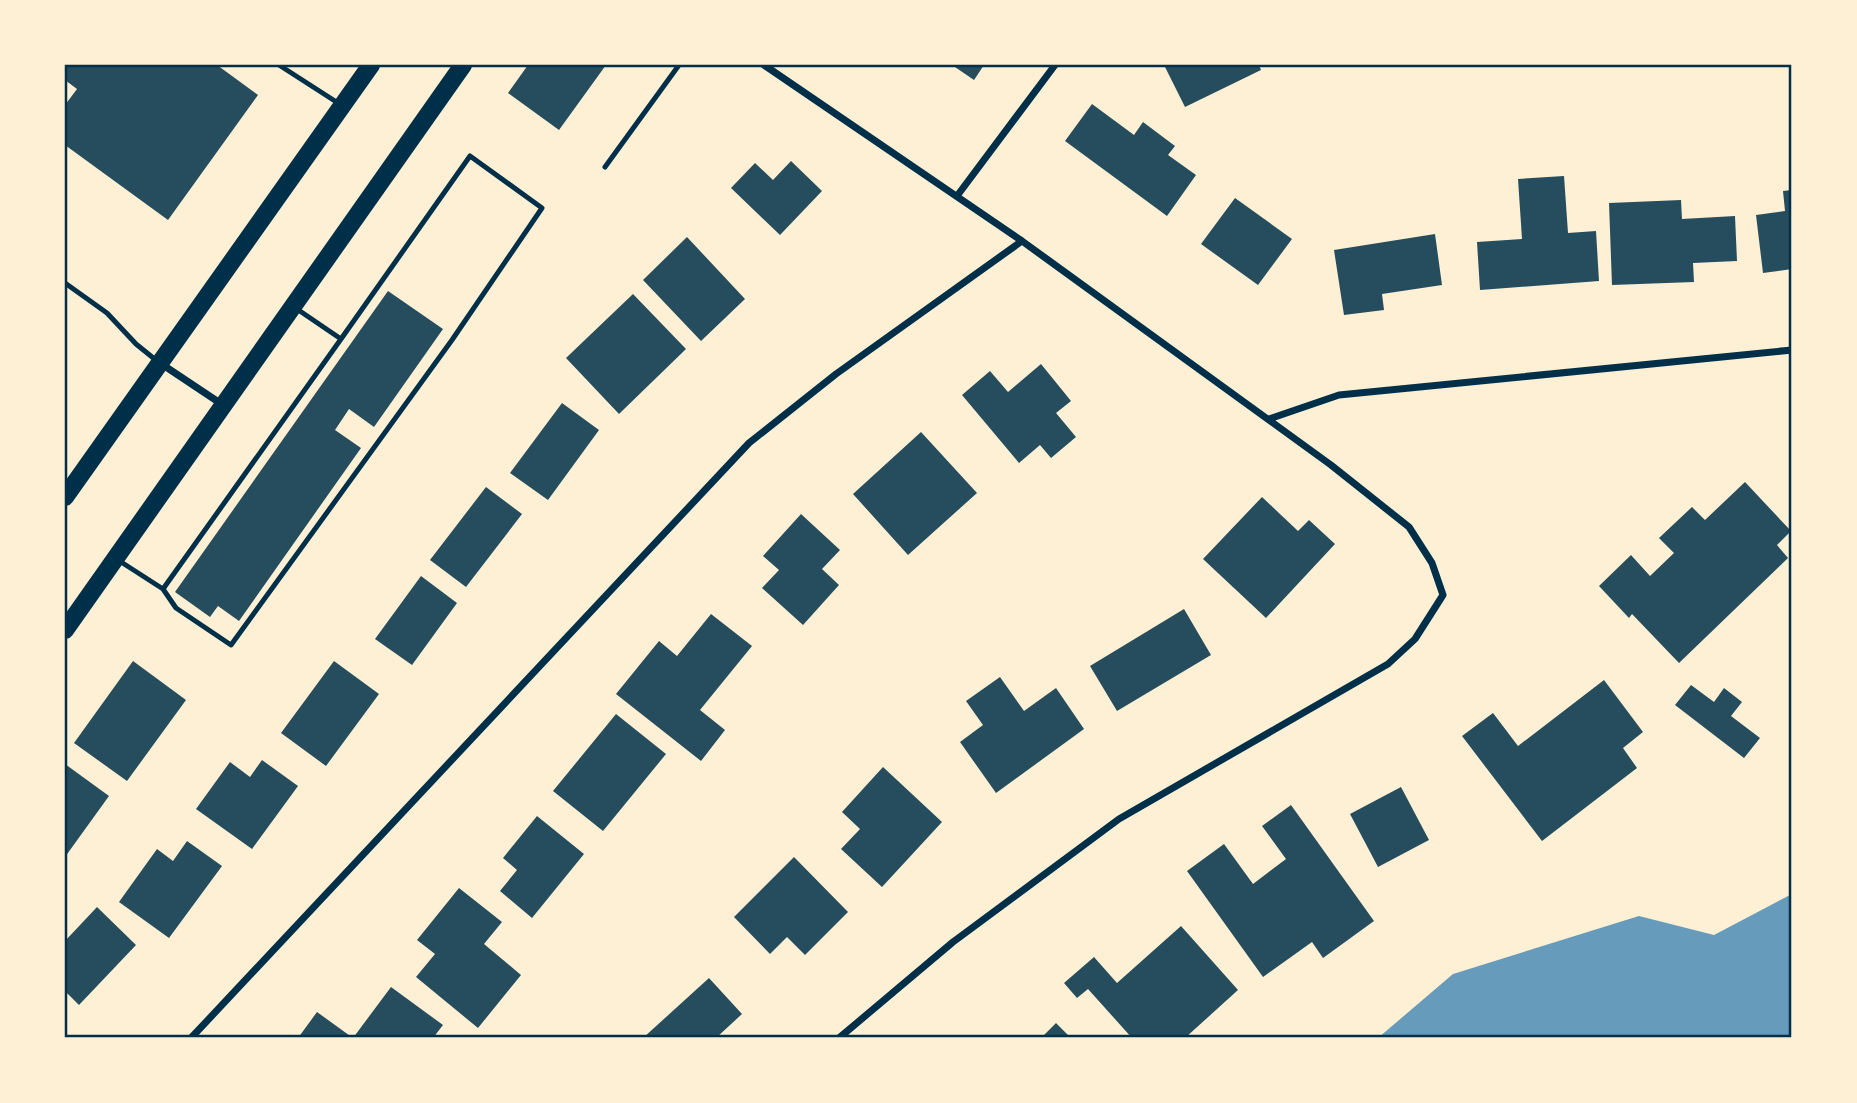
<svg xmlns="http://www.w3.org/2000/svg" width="1857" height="1103" font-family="'Archivo Narrow',sans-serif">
<rect width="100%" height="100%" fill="#fdf0d5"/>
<path fill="#669bbc" d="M1792,894V1038H1378L1453,974L1639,916L1714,935Z"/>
<path fill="#264d5e" d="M65,65H217L258,95L168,220L65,145V105L77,89L65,80Z
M528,65H606L559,130L508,93Z
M952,65H984L974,80Z
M1164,65H1259L1261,70L1185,107Z
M1092,104L1134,135L1143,122L1175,146L1168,155L1196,175L1167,216L1065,141Z
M791,161L822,191L780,235L731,188L755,163L773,180Z
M1564,176L1568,233L1596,231L1599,281L1480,290L1477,242L1522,239L1518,179Z
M1792,190V269L1763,273L1756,215L1785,211L1783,191Z
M1235,198L1292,239L1258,285L1201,244Z
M1681,200L1682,219L1735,216L1737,261L1693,263L1694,282L1612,285L1609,203Z
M1435,234L1442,285L1382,294L1384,310L1344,315L1334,250Z
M687,237L745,299L701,341L643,280Z
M388,291L443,329L374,427L349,409L335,430L361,448L239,621L218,606L210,617L175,592Z
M633,294L686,349L619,414L566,358Z
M1041,364L1071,401L1056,413L1076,437L1051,458L1040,445L1019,463L962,395L990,371L1008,392Z
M562,403L599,430L548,500L510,473Z
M921,432L977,493L908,555L853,494Z
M1745,482L1791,531L1777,545L1788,558L1679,663L1632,614L1629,618L1599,586L1631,555L1650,576L1674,553L1659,538L1692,507L1705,520Z
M486,487L522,514L466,587L430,560Z
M1262,497L1298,531L1309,520L1335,544L1266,618L1203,559Z
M801,514L840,550L822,569L839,585L803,625L762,588L779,570L763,556Z
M421,576L457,603L412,665L375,639Z
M1184,609L1211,655L1117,711L1090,666Z
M711,614L752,646L700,710L725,730L701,761L616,694L659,641L677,656Z
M133,661L186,700L127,781L74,743Z
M334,661L379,694L326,766L281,733Z
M1000,677L1024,711L1056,688L1084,729L996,793L960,742L983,725L966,701Z
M1604,680L1643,732L1623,748L1637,768L1542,841L1462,736L1493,713L1518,746Z
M1691,685L1714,702L1724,688L1742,702L1731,716L1760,738L1744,758L1675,705Z
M616,714L666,754L603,831L553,791Z
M262,760L298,786L252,849L196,809L230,762L250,777Z
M65,764L109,796L65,857Z
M883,767L942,822L882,887L841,849L860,829L842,812Z
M1401,787L1429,840L1378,867L1350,814Z
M1291,805L1374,921L1323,958L1312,942L1263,977L1187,871L1224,844L1253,884L1286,859L1262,826Z
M537,816L584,854L532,918L500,891L517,870L503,858Z
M187,841L222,866L169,938L119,902L157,849L173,861Z
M794,857L848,912L805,955L787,937L770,954L734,917Z
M459,888L502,922L484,944L521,975L478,1028L416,977L435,954L417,940Z
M97,907L136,945L79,1005L65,991V941Z
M1181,926L1238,990L1185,1038H1132L1088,989L1077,998L1064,983L1094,957L1117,983Z
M709,978L742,1014L716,1038H643Z
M391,987L443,1025L433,1038H298L317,1012L353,1038Z
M1056,1023L1071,1038H1041Z"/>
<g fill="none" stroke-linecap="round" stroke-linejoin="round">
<path stroke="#003049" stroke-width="5" d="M279,65L338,103
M605,167L679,65
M65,283L107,313L136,344L157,361
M118,560L163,589L341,339L294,307
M163,589L176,608L231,645L452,340L542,208L470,156L341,339"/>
<path stroke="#003049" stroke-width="7" d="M764,65L1022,241L1331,465L1409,527L1432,563L1443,595L1415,639L1388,664L1119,819L953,942L839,1038
M957,196L1055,65
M160,363L223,405
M1269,419L1339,395L1792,350
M191,1038L749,443L836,374L1022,241"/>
<path stroke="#003049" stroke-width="18" d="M65,497L371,65
M65,630L463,65"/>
</g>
<rect width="1857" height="1103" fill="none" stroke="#fdf0d5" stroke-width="133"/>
<rect x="66" y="66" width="1724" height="970" fill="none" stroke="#003049" stroke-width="2.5"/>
</svg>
